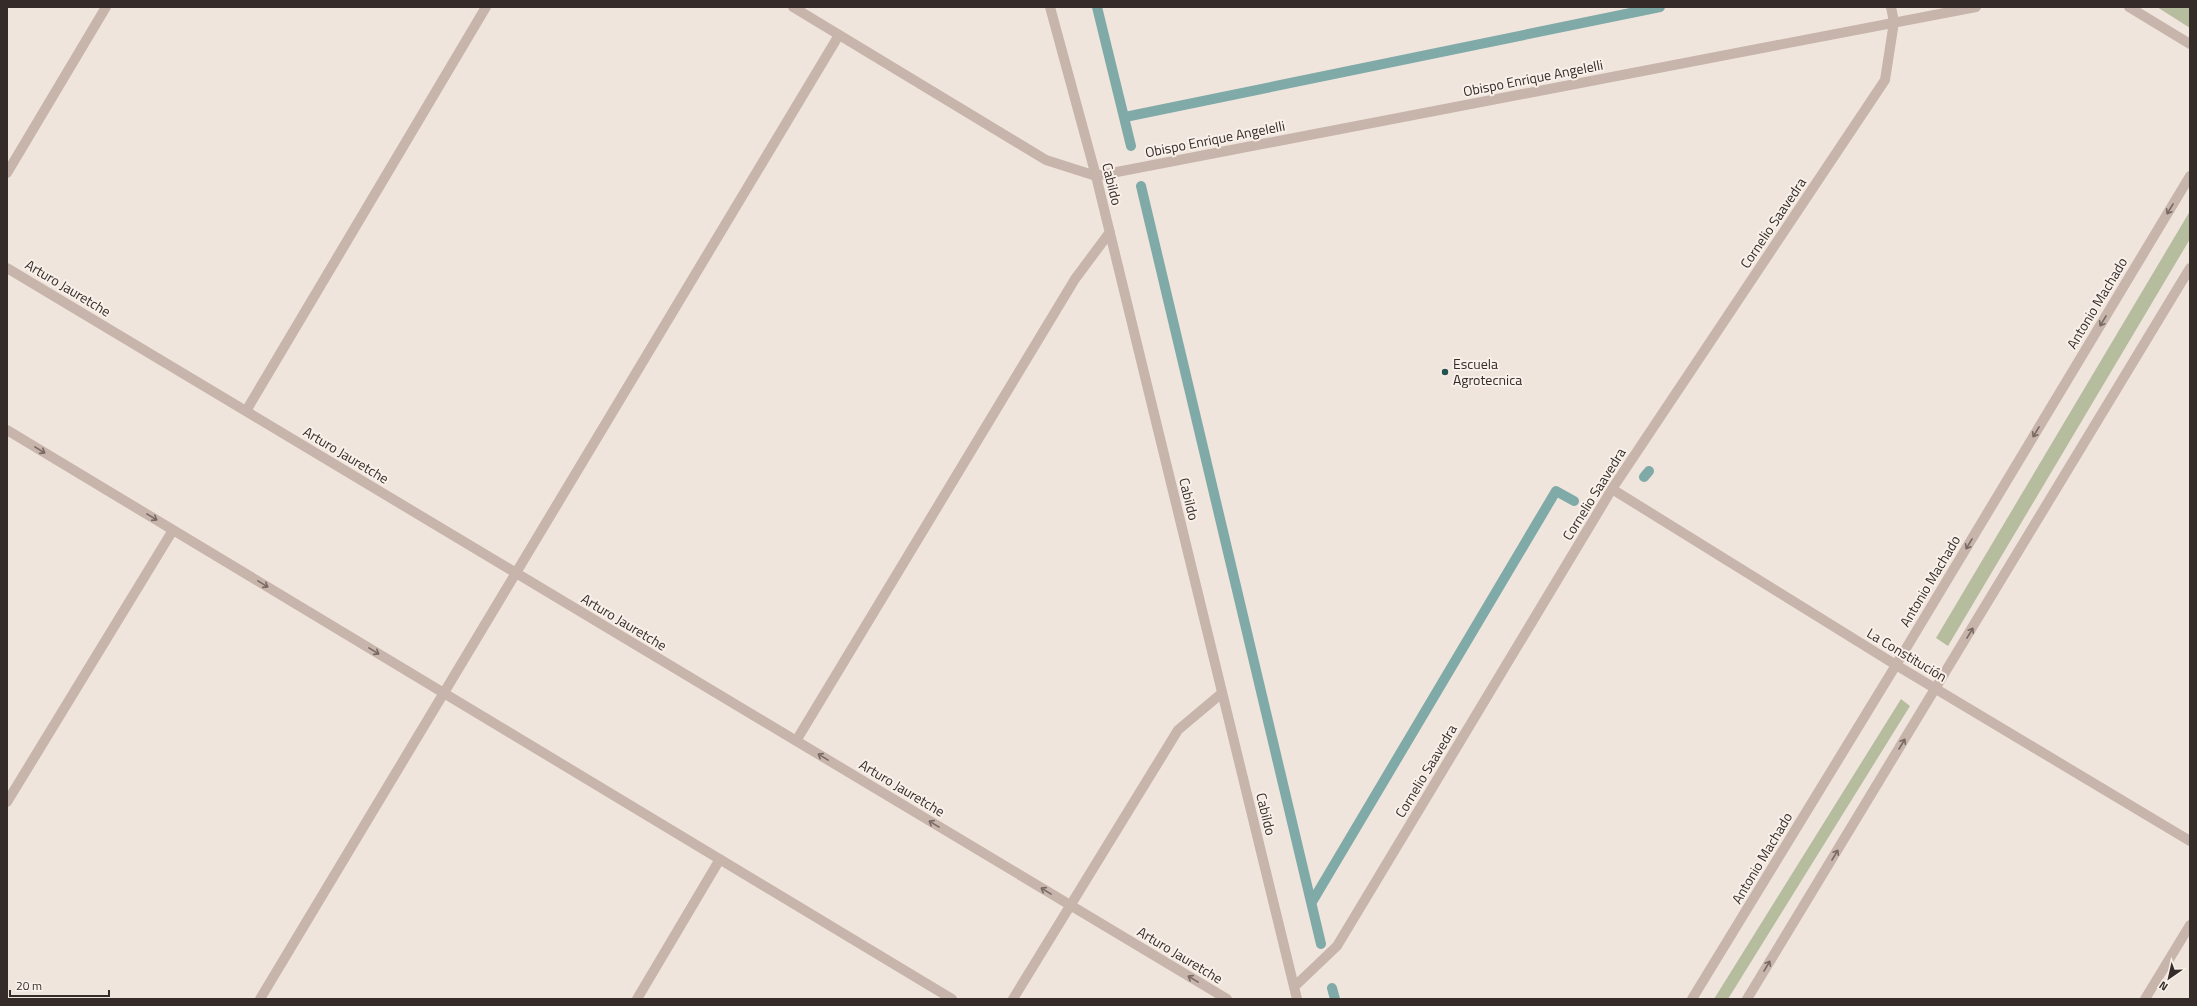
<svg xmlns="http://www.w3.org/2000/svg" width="2197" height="1006" font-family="'Titillium Web',sans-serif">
<rect width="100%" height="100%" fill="#f0e5dd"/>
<path fill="#b6bd9f" d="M2157,7H2190V28Z
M2190,211V239L1948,646L1936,638Z
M1901,699L1910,706L1728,999H1714Z"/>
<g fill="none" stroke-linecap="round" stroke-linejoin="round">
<path stroke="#7faaa7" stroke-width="10" d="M1097,7L1131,146
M1125,117L1660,7
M1141,186L1321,944
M1644,477L1649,471
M1312,902L1556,491L1574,501
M1332,988L1335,999"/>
<path stroke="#c7b4aa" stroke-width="10" d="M793,7L1046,160L1096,176L1976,7
M1050,7L1096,176L1297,999
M2129,7L2190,44
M7,173L106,7
M7,268L1227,999
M246,411L486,7
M7,430L952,999
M1612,489L1896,665L2190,841
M796,741L1075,279L1110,232
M7,802L173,530
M1294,987L1337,946L1612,489L1885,80L1894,22L1891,7
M260,999L839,35
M637,999L720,859
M1013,999L1178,730L1222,693
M1692,999L1896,665L2190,176
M1747,999L2190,268
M2145,999L2190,925"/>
</g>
<defs><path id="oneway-shaft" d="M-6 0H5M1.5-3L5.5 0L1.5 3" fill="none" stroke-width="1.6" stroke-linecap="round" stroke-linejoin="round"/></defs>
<g stroke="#776963">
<use href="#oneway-shaft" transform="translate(2170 209) rotate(121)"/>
<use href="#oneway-shaft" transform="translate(2103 321) rotate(121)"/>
<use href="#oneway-shaft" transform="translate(2036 432) rotate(121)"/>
<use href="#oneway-shaft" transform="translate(40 450) rotate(31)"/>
<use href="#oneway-shaft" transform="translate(152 517) rotate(31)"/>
<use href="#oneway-shaft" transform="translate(1969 544) rotate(121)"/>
<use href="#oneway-shaft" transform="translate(263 584) rotate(31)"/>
<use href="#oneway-shaft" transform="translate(1970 633) rotate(-59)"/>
<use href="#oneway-shaft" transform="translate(374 651) rotate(31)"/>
<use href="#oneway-shaft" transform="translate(1902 744) rotate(-59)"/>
<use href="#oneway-shaft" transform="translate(823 757) rotate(-149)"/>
<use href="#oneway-shaft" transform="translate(934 824) rotate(-149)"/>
<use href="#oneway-shaft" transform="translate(1835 855) rotate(-59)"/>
<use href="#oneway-shaft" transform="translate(1046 891) rotate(-149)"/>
<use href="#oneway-shaft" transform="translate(1767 966) rotate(-59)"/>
<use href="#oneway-shaft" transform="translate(1193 979) rotate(-149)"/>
</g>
<circle fill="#235250" stroke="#f8f0e9" stroke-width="1.5" cx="1445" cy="372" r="4"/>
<g text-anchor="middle" stroke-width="4" stroke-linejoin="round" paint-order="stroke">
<g font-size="14" fill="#352c29" stroke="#f8f0e9">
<text transform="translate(1533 78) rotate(-11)" y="5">Obispo Enrique Angelelli</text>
<text transform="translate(1215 139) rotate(-11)" y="5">Obispo Enrique Angelelli</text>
<text transform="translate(1112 184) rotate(76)" y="5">Cabildo</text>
<text transform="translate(1773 223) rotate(-56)" y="5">Cornelio Saavedra</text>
<text transform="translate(68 288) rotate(31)" y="5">Arturo Jauretche</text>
<text transform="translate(2097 303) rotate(-59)" y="5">Antonio Machado</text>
<text transform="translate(346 455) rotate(31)" y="5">Arturo Jauretche</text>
<text transform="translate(1594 494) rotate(-58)" y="5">Cornelio Saavedra</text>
<text transform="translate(1189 499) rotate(76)" y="5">Cabildo</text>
<text transform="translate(1930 581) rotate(-59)" y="5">Antonio Machado</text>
<text transform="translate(624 622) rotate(31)" y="5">Arturo Jauretche</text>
<text transform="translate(1907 655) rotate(31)" y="5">La Constitución</text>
<text transform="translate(1426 771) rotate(-59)" y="5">Cornelio Saavedra</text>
<text transform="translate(902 788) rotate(31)" y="5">Arturo Jauretche</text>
<text transform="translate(1266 814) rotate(76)" y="5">Cabildo</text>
<text transform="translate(1762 858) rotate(-59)" y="5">Antonio Machado</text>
<text transform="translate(1180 955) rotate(31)" y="5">Arturo Jauretche</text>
</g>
<g font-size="14" fill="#352c29" stroke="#f8f0e9" text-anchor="start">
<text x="1453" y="369">Escuela<tspan x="1453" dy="16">Agrotecnica</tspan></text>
</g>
</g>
<rect width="2197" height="1006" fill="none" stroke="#352c29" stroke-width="16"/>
<g transform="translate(2169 978) rotate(214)" stroke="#f8f0e9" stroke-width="3" paint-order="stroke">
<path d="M0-3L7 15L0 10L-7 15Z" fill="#352c29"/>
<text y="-6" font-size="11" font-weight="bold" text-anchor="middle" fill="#352c29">N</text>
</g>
<path d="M10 990v6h99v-6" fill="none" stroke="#352c29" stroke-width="2"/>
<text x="16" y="990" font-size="12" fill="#352c29" stroke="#f8f0e9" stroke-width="3" paint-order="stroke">20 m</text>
</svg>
